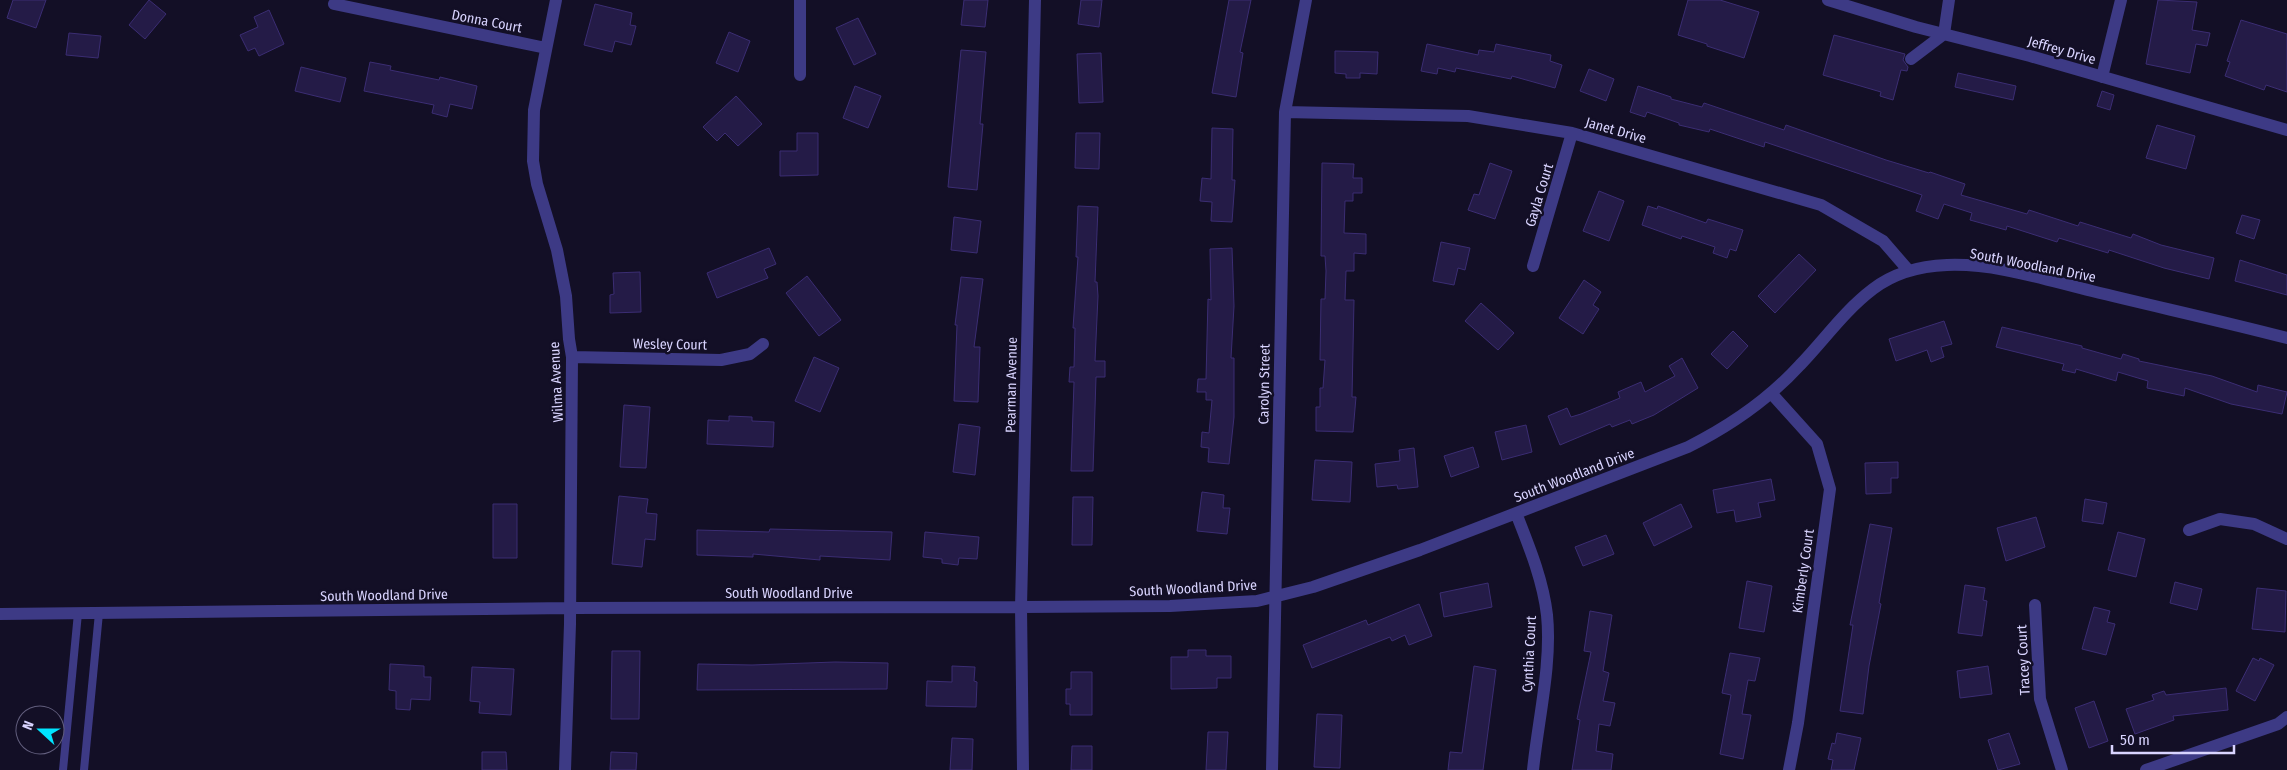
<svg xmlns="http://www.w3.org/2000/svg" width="2287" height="770" font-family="'Fira Sans Condensed',sans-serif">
<rect width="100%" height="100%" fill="#130f26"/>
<path fill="#241b47" stroke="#3b2d73" d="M13,0H46L36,28L7,18Z
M149,0L166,14L145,39L129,25Z
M964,0H988L985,27L961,25Z
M1081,0H1102L1099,27L1078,24Z
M1229,0H1251L1240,52L1243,53L1236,97L1212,93Z
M1688,0H1720L1759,12L1744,58L1707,46V44L1678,35Z
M2158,0L2197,2L2192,30L2210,33L2207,46L2196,44L2190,73L2146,64Z
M595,4L632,13L630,25L636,26L631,45L615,41L612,52L584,45Z
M269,10L284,44L259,56L255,48L248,51L240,35L258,27L254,17Z
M858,18L876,54L854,65L836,28Z
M2241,20L2287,34V92L2266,85L2264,90L2225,76L2230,62L2227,61Z
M729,32L750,41L738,72L716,63Z
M69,33L101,36L98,58L66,55Z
M1834,35L1905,54L1903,60L1908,67L1907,71L1901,70L1893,100L1880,96L1881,92L1823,75Z
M1427,44L1478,55L1479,50L1494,52L1496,44L1551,55L1550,61L1562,65L1555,88L1512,76L1511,79L1456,68L1455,72L1438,68L1437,74L1421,71Z
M961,50L986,52L980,124H983L977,190L948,187Z
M1335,51L1378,52L1377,74L1360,73V78H1346V74L1335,73Z
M1101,53L1103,102L1079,103L1077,54Z
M370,62L391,66L390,70L439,80L440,77L477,86L472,109L450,104L447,117L432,113L434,105L364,91Z
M301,67L346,78L340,102L295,91Z
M1589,69L1614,79L1606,101L1580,91Z
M1958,73L2016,86L2013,100L1955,87Z
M855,86L881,96L868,128L843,118Z
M1638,86L1671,97V99L1702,107L1704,103L1784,130L1786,125L1886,160L1929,173L1930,172L1965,184L1961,195L2027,214L2029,210L2078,226L2080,222L2131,238L2133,234L2161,245L2214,258L2209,279L2164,268L2109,250L2108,253L2059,238L2057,242L2007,226L2006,230L1970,220L1972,213L1944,204L1938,219L1916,211L1922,195L1765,142L1764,147L1710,129L1709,132L1679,125V123L1647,112L1645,117L1630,112Z
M2102,91L2114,95L2110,110L2097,106Z
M736,96L762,124L738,146L725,133L717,141L703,127Z
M2157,125L2195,136L2186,169L2146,158Z
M1212,128L1233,129L1232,180H1235L1232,222L1211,221L1212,202L1200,201L1202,178L1211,179Z
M797,133H818V175L780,176V151H797Z
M1076,133H1100L1099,169L1075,168Z
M1322,163L1354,164L1353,178H1362V193H1353V201H1345L1344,233L1366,234V254L1354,253V271H1346L1345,300H1354L1352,397H1356L1353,432L1316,431V407H1320V388H1323L1325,360H1320L1321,299H1325L1326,271L1325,256H1321Z
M1490,163L1512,171L1495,219L1468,210L1474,194L1479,195Z
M1599,191L1624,201L1609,241L1583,231Z
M1078,206L1098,207L1095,282H1097L1098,296L1095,361H1105V377H1096L1093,471H1071L1074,382H1069L1070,367H1074L1075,328H1073L1078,257H1076Z
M1648,206L1657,209L1658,206L1706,223L1708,219L1743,230L1736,251L1730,249L1727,258L1713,253L1715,247L1682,236L1681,239L1642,225Z
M2242,215L2260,220L2254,239L2236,233Z
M954,217L981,221L977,253L951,250Z
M1441,242L1470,248L1465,270L1458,268L1454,285L1433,281Z
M769,248L776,264L764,269L768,278L717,298L707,273Z
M1232,248L1234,306L1231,358H1234V417L1229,464L1208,462L1209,448L1201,447L1202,432L1209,433L1212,400H1206V392H1197L1198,379H1206L1208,299L1211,300L1210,249Z
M1799,254L1816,270L1775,313L1758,296Z
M2240,260L2287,275V295L2235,281Z
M640,272L641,312L610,313V295L614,294L613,273Z
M807,276L841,320L819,336L786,293Z
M961,277L983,279L974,347H980L978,402L954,401L957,325H955Z
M1584,280L1601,292L1593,305L1599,309L1583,334L1559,318Z
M1481,303L1514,333L1498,350L1465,321Z
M1944,321L1952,344L1941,347L1944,357L1931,362L1927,350L1896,361L1889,339Z
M2002,327L2082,346V348L2121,359L2123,354L2139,359V361L2212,376L2257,392L2258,385L2287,392L2282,414L2231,404L2185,388L2184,396L2147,388L2148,381L2118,372L2116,381L2076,369L2075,373L2062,370L2064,364L1996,347Z
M1733,331L1748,346L1727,369L1711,354Z
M814,357L839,368L820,412L795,401Z
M1682,358L1698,388L1654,415L1632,424L1630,420L1612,427L1610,424L1560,445L1548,416L1567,408L1571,417L1581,414L1620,398L1618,392L1641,382L1645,392L1675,376L1669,366Z
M624,405L650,407L646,468L620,467Z
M729,416L752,417V421L774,422L773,447L707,444L708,420L729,421Z
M959,424L980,427L975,475L953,472Z
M1526,425L1532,452L1502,460L1495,432Z
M1473,447L1479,467L1451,477L1444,456Z
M1414,448L1418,487L1398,489L1397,485L1377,487L1375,464L1400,461L1399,450Z
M1315,460L1352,462L1350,502L1312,500Z
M1898,462V478H1891V493L1866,494L1865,463Z
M1771,479L1775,500L1758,503L1761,517L1736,522L1734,510L1717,513L1713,490Z
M1202,492L1224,495L1223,508H1230L1227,534L1197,531Z
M619,496L648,499L646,513L657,514L655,540L645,539L642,567L612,564Z
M1073,497H1093L1092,545H1072Z
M2085,499L2107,503L2103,524L2082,521Z
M493,504H517V558H493Z
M1681,504L1692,527L1654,546L1643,523Z
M2036,517L2045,547L2006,561L1997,528Z
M1870,524L1892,528L1879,603L1881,604L1869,666L1863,714L1840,711L1853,625H1850Z
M770,529L892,532L890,560L820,556V560L753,554V557L697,555V530L769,532Z
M925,532L979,537L977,559L959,558L958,565L942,563V559L923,557Z
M2118,532L2145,539L2136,577L2108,570Z
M1606,535L1614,554L1583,566L1575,547Z
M1747,581L1772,586L1764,632L1739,628Z
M2175,582L2202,589L2197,610L2170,603Z
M1488,583L1492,607L1444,617L1440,593Z
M1965,585L1985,588L1983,600L1987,601L1982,636L1958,633Z
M2257,588L2286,591L2285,632L2252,629Z
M1419,604L1432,636L1409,645L1405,635L1392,641L1390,637L1312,668L1303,645L1366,620L1368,625Z
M2094,607L2110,611L2107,622L2115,624L2106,655L2082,649Z
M1590,611L1612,615L1603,671L1609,673L1603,701L1615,703L1610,726L1599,724L1596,751L1613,754L1611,770H1572L1580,720L1577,719L1591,652L1584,651Z
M1188,650H1206V656H1231V678H1217V688L1171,689V657H1188Z
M612,651H640L639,719H611Z
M1730,653L1760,658L1755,681L1748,680L1742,714L1751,715L1743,759L1720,754L1731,695L1722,693Z
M2253,658L2259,661L2260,658L2274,665L2255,701L2236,691Z
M835,662L888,663L887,689L697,690L698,664L752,665Z
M390,664L424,666V677H431L430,700L411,699L410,710L396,709V691L389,690Z
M952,666L975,667L974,681L977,682L976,707L926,706L927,681L952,682Z
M1474,666L1496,670L1483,770H1448L1450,752L1462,753Z
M1988,666L1992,694L1960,698L1957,671Z
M472,667L514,669L511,715L479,713L480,702L470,701Z
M1071,672H1092V715H1070V704H1066V689H1071Z
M2226,688L2228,710L2173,716L2174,720L2135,734L2126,709L2154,700L2152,695L2164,691L2166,695Z
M2094,701L2108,741L2089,748L2075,708Z
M1317,714L1342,715L1340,768L1314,767Z
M1208,732H1228L1226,770H1206Z
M1837,733L1861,738L1854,770H1831L1833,760L1828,759L1832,743L1835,744Z
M2009,733L2020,764L1998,770L1988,740Z
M952,738L973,739L972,770H950Z
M1072,746H1092V770H1071Z
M482,752H506L507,770H482Z
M611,752L637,753L636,770H610Z"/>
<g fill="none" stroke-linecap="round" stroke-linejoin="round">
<path stroke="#3d3a85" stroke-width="8" d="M63,770L78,613
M84,770L99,613"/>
<path stroke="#3d3a85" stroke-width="12" d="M556,0L534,110L533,161L537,184L557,250L566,296L569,339L572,357L570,624L565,770
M1828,0L1916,27L2030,56L2287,130
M334,4L546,48
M1911,59L1944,34L1949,0
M800,75V0
M2102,77L2121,0
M1285,112L1468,116L1572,133L1821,205L1883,241L1909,271
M1533,266L1572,133
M572,357L721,360L750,354L763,344
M1771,393L1817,444L1830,489L1798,723L1789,770
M1516,513C1529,546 1543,580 1547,615C1552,664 1538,720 1533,770
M2189,530L2220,519L2254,524L2287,539
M2035,605L2040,699L2062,770
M0,614L570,608L1021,607L1170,606L1257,601L1313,587L1420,550L1688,447C1730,426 1768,400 1800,365C1825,339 1844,311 1873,289C1894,273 1921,266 1947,265C1996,263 2046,280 2092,291C2157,307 2222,321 2287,338
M1023,770L1021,607L1035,0
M1272,770L1285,112L1306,0
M2146,770L2278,724L2287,717"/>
</g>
<g text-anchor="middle" stroke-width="5" stroke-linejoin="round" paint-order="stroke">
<g font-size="14" fill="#d9d4ff" stroke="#130f26">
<text transform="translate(487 21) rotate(11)" y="5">Donna Court</text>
<text transform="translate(2062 50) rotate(16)" y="5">Jeffrey Drive</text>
<text transform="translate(1616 130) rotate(16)" y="5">Janet Drive</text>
<text transform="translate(1539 195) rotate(-73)" y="5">Gayla Court</text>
<text transform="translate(2033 265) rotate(11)" y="5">South Woodland Drive</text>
<text transform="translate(670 344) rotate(1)" y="5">Wesley Court</text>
<text transform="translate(556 382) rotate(-93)" y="5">Wilma Avenue</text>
<text transform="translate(1264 384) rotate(-89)" y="5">Carolyn Street</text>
<text transform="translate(1011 385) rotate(-89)" y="5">Pearman Avenue</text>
<text transform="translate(1574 475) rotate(-21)" y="5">South Woodland Drive</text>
<text transform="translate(1803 571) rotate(-82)" y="5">Kimberly Court</text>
<text transform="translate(1193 588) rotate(-3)" y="5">South Woodland Drive</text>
<text x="789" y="598">South Woodland Drive</text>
<text transform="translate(384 595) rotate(-1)" y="5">South Woodland Drive</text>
<text transform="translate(1529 654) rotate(-87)" y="5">Cynthia Court</text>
<text transform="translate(2023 660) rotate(-93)" y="5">Tracey Court</text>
</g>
</g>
<g transform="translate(40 730) rotate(291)"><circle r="24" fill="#130f26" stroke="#625e7d"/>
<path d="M0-4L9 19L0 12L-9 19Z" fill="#00e5ff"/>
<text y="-8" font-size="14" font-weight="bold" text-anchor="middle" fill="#d9d4ff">N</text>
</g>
<path d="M2112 745v8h122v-8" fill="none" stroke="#d9d4ff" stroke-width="2.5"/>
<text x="2120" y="745" font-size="15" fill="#d9d4ff" stroke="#130f26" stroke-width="4" paint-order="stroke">50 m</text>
</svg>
